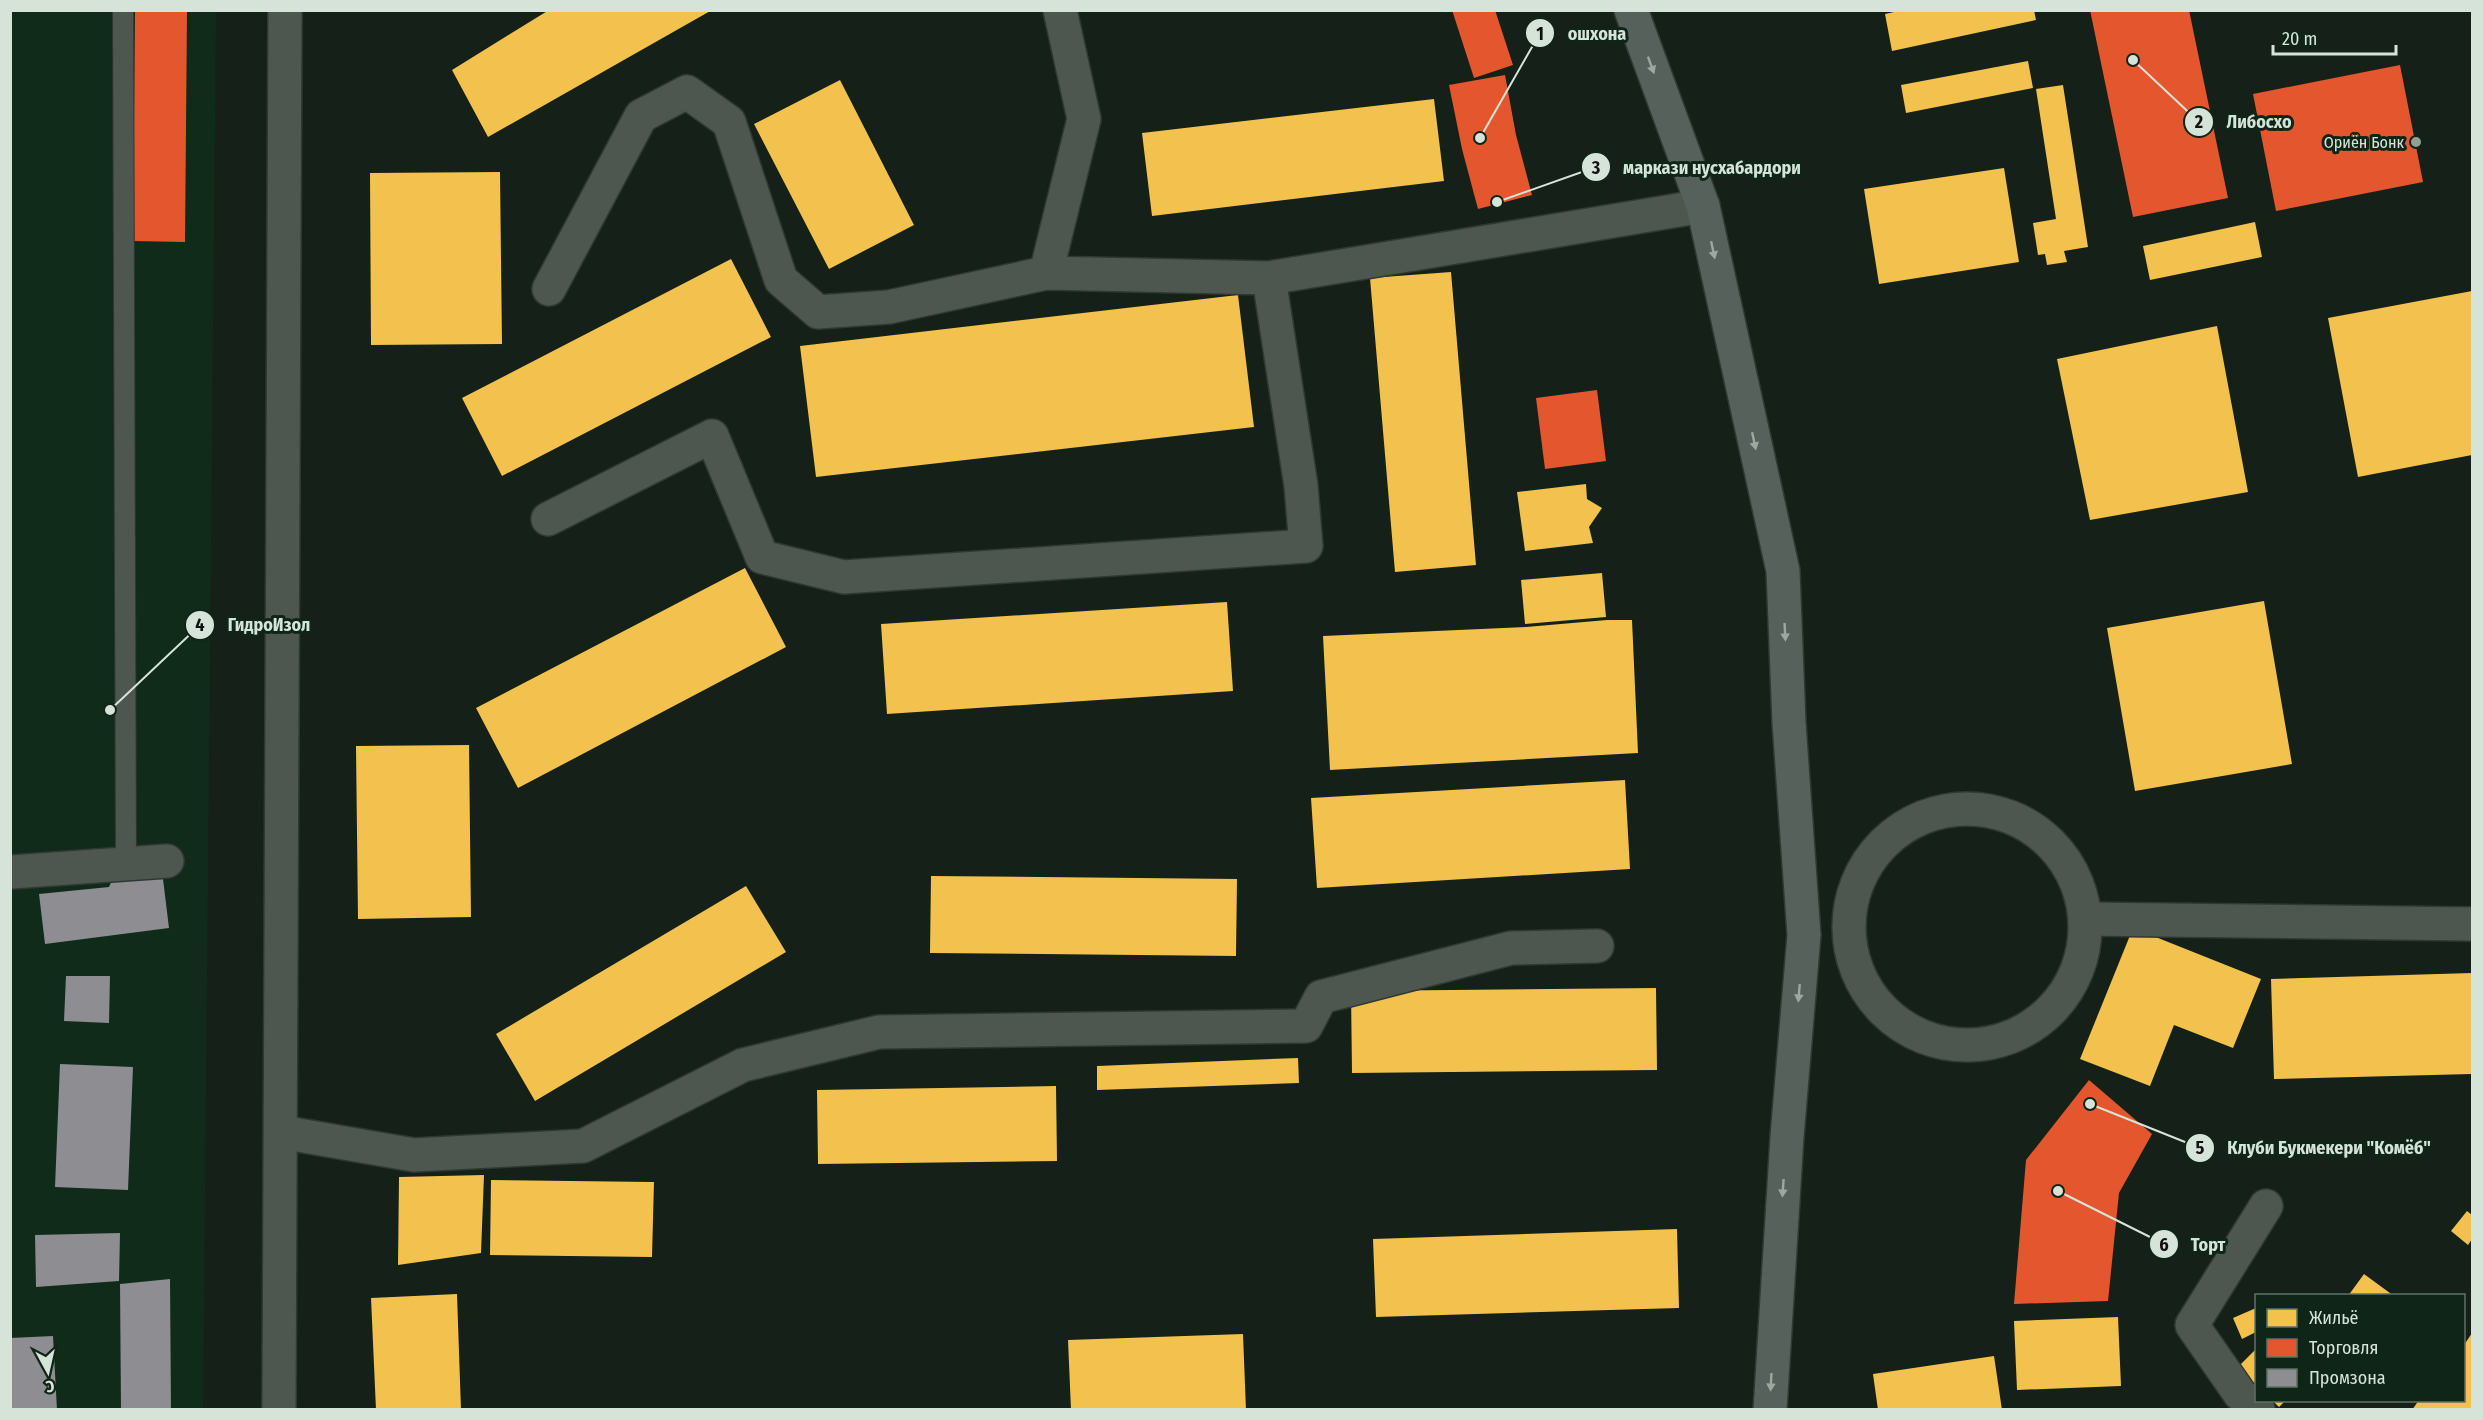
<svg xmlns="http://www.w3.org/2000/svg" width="2483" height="1420" font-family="'Fira Sans Condensed',sans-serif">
<rect width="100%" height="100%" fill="#142018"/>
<path fill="#112b1a" d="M10,11H216L203,1409H11Z"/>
<path fill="#f2c14e" d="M549,10H712L488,137L452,70Z
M1903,10H2034L2036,20L1892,51L1885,14Z
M2028,61L2033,88L1906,113L1901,85Z
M840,80L914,225L829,269L754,124Z
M2063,85L2088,247L2064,251L2067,262L2047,265L2045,254L2038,255L2033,223L2056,219L2036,89Z
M1434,99L1444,181L1152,216L1142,133Z
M2004,168L2019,262L1879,284L1864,189Z
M500,172L502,344L371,345L370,173Z
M2255,222L2262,257L2150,280L2143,246Z
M731,259L771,337L502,476L462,398Z
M1451,272L1476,565L1395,572L1370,278Z
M2472,291V455L2358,477L2328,318Z
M1238,295L1254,427L816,477L800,346Z
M2217,326L2248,492L2090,520L2057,359Z
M1586,484L1587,499L1602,508L1589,527L1593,543L1525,551L1517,492Z
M745,568L786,647L518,788L476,708Z
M1602,573L1606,617L1525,624L1521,580Z
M2264,601L2292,764L2135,791L2107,628Z
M1227,602L1233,691L887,714L881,624Z
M1607,620H1632L1638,753L1330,770L1323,636L1526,627Z
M469,745L471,917L358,919L356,746Z
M1625,780L1630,869L1317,888L1311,798Z
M931,876L1237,879L1236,956L930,953Z
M746,886L786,952L535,1101L496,1034Z
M2133,928L2261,979L2233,1048L2174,1025L2150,1086L2080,1059Z
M2472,973V1074L2274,1079L2271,979Z
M1656,988L1657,1070L1352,1073L1351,991Z
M1298,1058L1299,1083L1097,1090V1066Z
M1056,1086L1057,1161L818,1164L817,1090Z
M484,1175L481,1253L398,1265L399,1177Z
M491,1180L654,1182L652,1257L490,1255Z
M2467,1211L2472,1215V1239L2468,1245L2451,1231Z
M1677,1229L1679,1308L1376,1317L1373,1239Z
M2364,1274L2394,1296H2348Z
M457,1294L461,1410H376L371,1298Z
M2256,1308V1332L2242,1339L2233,1318Z
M2118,1317L2121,1386L2017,1390L2014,1321Z
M2472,1333V1410H2412L2419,1400H2464V1345Z
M1243,1334L1246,1410H1071L1068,1340Z
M2256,1349V1385L2238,1367Z
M1994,1356L2002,1410H1878L1873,1374Z
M2272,1400H2286L2279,1407Z"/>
<path fill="#e4572e" d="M135,10H187L185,242L133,241Z
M1452,10H1495L1513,65L1474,78Z
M2090,10H2189L2228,198L2133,217Z
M2400,65L2423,182L2276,211L2253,94Z
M1505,75L1516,135L1532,195L1478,209L1462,149L1449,85Z
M1597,390L1606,461L1545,469L1536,398Z
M2089,1080L2152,1134L2119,1193L2108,1301L2014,1304L2026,1160Z"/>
<path fill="#8d8d92" d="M113,878L163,879L169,928L45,944L39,894L109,887Z
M66,976H110L109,1023L64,1021Z
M60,1064L133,1067L128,1190L55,1187Z
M120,1233L119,1281L36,1287L35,1235Z
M170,1279L171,1410H121L120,1284Z
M53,1336L57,1410H10V1338Z"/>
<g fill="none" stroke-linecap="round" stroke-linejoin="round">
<g stroke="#303833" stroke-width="22">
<path id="service" d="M123,10L126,864"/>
</g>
<g stroke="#303833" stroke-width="36">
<path id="minor" d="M1060,10L1084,119L1046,273L1269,278L1703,206
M549,289L641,116L687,92L729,122L781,280L818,312L889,307L1046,273
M548,519L712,436L762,557L844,577L1306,546L1301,486L1269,278
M11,872L167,861
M281,1132L414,1155L583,1146L743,1065L879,1032L1306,1026L1321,997L1511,948L1597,946
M279,1410L285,10
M2258,1410L2240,1394L2192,1325L2266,1206"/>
</g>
<g stroke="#303833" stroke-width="36">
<path id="tertiary" d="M1849 927a118 118 0 1 1 236 0a118 118 0 1 1-236 0Z
M2085,919L2472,924"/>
</g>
<g stroke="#303833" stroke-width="36">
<path id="secondary" d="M1631,10L1703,206L1783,571L1789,723L1804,935L1787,1137L1770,1410"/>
</g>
<use href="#service" stroke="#4d5750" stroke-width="20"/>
<use href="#minor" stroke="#4d5750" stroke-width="33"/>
<use href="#tertiary" stroke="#4d5750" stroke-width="33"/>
<use href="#secondary" stroke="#55615a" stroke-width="33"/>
</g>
<defs><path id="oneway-solid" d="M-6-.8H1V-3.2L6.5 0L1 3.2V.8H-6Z" transform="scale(1.5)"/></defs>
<g fill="#9ca8a0">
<use href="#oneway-solid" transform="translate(1651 65) rotate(70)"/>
<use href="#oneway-solid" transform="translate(1713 250) rotate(78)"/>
<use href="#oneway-solid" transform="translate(1754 441) rotate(78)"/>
<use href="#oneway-solid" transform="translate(1785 632) rotate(87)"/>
<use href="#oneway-solid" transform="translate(1799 993) rotate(95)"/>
<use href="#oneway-solid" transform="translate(1783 1188) rotate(94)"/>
<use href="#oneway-solid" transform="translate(1771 1382) rotate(93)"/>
</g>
<circle fill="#929f95" stroke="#0f2517" stroke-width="2" cx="2416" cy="142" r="6"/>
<g text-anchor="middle" stroke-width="6" stroke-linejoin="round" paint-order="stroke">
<g font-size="16" fill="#d6e3d9" stroke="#0f2517" text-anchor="end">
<text x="2404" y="148">Ориён Бонк</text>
</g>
</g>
<path fill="none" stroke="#d6e3d9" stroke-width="2" d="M1480 138L1540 33M2133 60L2199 122M1497 202L1596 167M110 710L200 625M2090 1104L2200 1148M2058 1191L2164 1244"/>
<g fill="#d6e3d9" stroke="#0f2517" stroke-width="2">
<circle cx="1480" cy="138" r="6"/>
<circle cx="2133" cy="60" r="6"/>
<circle cx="1497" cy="202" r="6"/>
<circle cx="110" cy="710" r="6"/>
<circle cx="2090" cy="1104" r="6"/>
<circle cx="2058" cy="1191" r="6"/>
<circle cx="1540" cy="33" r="15"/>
<circle cx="2199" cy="122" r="15"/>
<circle cx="1596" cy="167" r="15"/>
<circle cx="200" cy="625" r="15"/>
<circle cx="2200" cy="1148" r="15"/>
<circle cx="2164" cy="1244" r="15"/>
</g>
<g font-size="18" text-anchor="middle" font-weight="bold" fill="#111">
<text x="1540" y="40">1</text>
<text x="2199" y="128">2</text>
<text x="1596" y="174">3</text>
<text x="200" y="631">4</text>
<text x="2200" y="1154">5</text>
<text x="2164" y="1251">6</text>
</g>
<g font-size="18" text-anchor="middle" font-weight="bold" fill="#d6e3d9" stroke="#0f2517" stroke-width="6" stroke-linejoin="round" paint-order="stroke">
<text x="1597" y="40">ошхона</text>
<text x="2259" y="128">Либосхо</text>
<text x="1712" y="174">маркази нусхабардори</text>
<text x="269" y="631">ГидроИзол</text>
<text x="2329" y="1154">Клуби Букмекери "Комёб"</text>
<text x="2208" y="1251">Торт</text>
</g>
<rect width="2483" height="1420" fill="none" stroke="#d6e3d9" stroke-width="24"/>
<rect x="2255" y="1294" width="210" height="108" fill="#0f2517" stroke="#5f7165" stroke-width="1.5"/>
<rect x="2267" y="1309" width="30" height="18" fill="#f2c14e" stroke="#5f7165" stroke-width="1.5"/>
<text x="2309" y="1324" font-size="18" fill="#d6e3d9">Жильё</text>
<rect x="2267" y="1339" width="30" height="18" fill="#e4572e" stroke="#5f7165" stroke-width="1.5"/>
<text x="2309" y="1354" font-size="18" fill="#d6e3d9">Торговля</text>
<rect x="2267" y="1369" width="30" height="18" fill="#8d8d92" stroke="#5f7165" stroke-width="1.5"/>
<text x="2309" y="1384" font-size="18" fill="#d6e3d9">Промзона</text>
<g transform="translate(48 1372) rotate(172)" stroke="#0f2517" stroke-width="4.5" paint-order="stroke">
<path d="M0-4.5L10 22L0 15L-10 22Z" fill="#d6e3d9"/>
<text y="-9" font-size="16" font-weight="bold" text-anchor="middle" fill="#d6e3d9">С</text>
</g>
<path d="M2273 45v9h123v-9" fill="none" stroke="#d6e3d9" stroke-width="3"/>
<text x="2282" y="45" font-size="18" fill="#d6e3d9" stroke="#0f2517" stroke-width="4.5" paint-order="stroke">20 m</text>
</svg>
